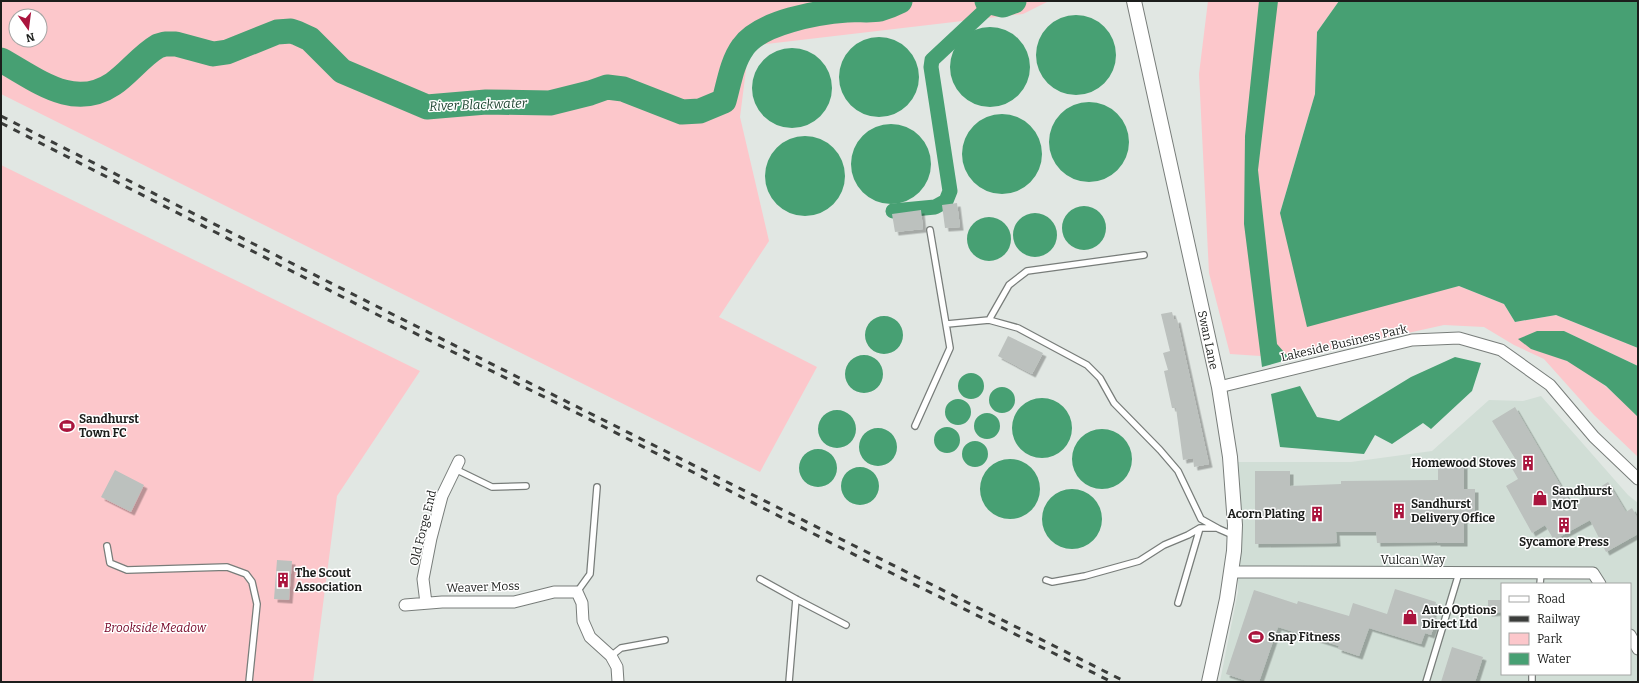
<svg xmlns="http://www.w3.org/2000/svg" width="1639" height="683" font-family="Bitter,serif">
<defs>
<filter id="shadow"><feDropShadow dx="3.5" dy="3.5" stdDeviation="0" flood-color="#0004"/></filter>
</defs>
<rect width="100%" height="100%" fill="#e1e7e3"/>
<path fill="#d1ded6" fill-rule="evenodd" d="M1541,396L1628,495L1638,503V682L1220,681L1238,592V462H1351L1432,451L1489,400L1523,401ZM1502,584H1630V674H1502Z"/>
<path fill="#fcc7cb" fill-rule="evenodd" d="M1,1H1049L1023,14L749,46L740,117L769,241L719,317L817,367L760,472L1,94ZM16,16H40V40H16Z
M1208,1H1339L1317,32L1315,94L1280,213L1408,298L1459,286L1504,304L1515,322L1556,315L1638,348V366L1564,331L1531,349C1543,353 1556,356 1567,361C1594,374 1617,395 1638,417V457L1594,415L1544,359L1514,345L1484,327L1444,325L1294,358L1230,354L1209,273L1199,74Z
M1,165L420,371L337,496L313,682H1Z"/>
<path fill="#47a073" d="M1259,1H1278L1258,170L1277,344L1290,359L1262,367L1244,224L1245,136Z
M1339,1H1638V348L1556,315L1515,322L1504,304L1459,286L1307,327L1280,213L1315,94L1317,32Z
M1036 55a40 40 0 1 1 80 0a40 40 0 1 1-80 0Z
M950 67a40 40 0 1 1 80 0a40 40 0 1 1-80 0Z
M839 77a40 40 0 1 1 80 0a40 40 0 1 1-80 0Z
M752 88a40 40 0 1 1 80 0a40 40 0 1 1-80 0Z
M1049 142a40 40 0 1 1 80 0a40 40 0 1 1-80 0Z
M962 154a40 40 0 1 1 80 0a40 40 0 1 1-80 0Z
M851 164a40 40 0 1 1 80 0a40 40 0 1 1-80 0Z
M765 176a40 40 0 1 1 80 0a40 40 0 1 1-80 0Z
M1062 228a22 22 0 1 1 44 0a22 22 0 1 1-44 0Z
M1013 235a22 22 0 1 1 44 0a22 22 0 1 1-44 0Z
M967 239a22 22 0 1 1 44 0a22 22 0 1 1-44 0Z
M865 335a19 19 0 1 1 38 0a19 19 0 1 1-38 0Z
M1537,331H1564L1638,366V417L1606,386L1567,361L1531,349L1518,339Z
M845 374a19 19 0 1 1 38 0a19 19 0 1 1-38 0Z
M1455,357L1481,363L1472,391L1431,429L1423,423L1392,444L1375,435L1364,454L1280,447L1271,394L1300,386L1317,417L1339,421L1411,377Z
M958 386a13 13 0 1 1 26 0a13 13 0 1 1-26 0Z
M989 400a13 13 0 1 1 26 0a13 13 0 1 1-26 0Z
M1012 428a30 30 0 1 1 60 0a30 30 0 1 1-60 0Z
M945 412a13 13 0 1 1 26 0a13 13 0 1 1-26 0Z
M818 429a19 19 0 1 1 38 0a19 19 0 1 1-38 0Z
M974 426a13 13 0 1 1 26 0a13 13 0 1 1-26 0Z
M934 440a13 13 0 1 1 26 0a13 13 0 1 1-26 0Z
M859 447a19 19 0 1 1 38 0a19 19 0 1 1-38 0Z
M1072 459a30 30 0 1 1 60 0a30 30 0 1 1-60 0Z
M962 454a13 13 0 1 1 26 0a13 13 0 1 1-26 0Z
M799 468a19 19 0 1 1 38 0a19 19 0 1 1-38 0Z
M980 489a30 30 0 1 1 60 0a30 30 0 1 1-60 0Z
M841 486a19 19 0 1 1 38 0a19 19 0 1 1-38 0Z
M1042 519a30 30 0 1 1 60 0a30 30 0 1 1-60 0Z"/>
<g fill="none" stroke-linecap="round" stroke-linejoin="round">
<path stroke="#47a073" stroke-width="15" d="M893,211L935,207L946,201L950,191L931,67L932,60L993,3"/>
<path stroke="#47a073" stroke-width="25" d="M987,1L1003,5L1014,1
M1,60C36,79 73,111 113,84C129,73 141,56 158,46L165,44H176L213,54L227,52L277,32L291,31L297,33L310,39L342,71L427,107L486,102L550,103L590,93L607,87L623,89L682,112L700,111L724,101C729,83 732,62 743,47C760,22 819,12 847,10C857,9 870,11 880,9C887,7 894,4 900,1"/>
</g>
<path fill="#bcc1be" filter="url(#shadow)" d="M957,203L960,227L945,228L942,205Z
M921,210L923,229L895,232L892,214Z
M1172,312L1174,320L1177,319L1209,464L1194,467L1193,458L1183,460L1176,408H1172L1164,371L1168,370L1163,353L1170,351L1161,314Z
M1008,336L1043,353L1032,374L998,356Z
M1515,407L1572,505L1608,482L1626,512L1632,508L1638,519V534L1606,552L1590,520L1554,540L1545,525L1532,533L1506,486L1518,479L1509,463L1516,460L1492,421Z
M1438,462H1464V489H1475V515H1464V543H1437V542L1377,543L1376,532H1336L1337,543L1255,544V471H1290V486L1341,484V481L1438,480Z
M115,470L144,485L131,512L101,497Z
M277,560L292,561L289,600L274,599Z
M1395,589L1436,602L1432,616L1437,618L1431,635L1425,633L1421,644L1369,628L1359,656L1338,649L1339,646L1278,627L1259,682H1250L1226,674L1254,590L1297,604L1298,601L1349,616L1353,603L1387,614Z
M1488,600H1502V612L1488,613Z
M1452,647L1483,657L1475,682H1441Z"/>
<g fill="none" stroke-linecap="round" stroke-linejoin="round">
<g stroke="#787d7a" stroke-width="8">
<path id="service" d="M989,320L1009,285L1027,271L1144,255
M947,324L989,320L1018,328L1087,365L1100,378L1114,403L1160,450L1178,471L1201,519L1219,529L1235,536
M915,426L950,348L930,230
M455,469L492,487L526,486
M107,546L110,563L127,570L227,567L246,574L252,582L257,604L249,682
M760,579L796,599L846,625
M1046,580L1052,582L1085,576L1139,561L1164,545L1188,535L1200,528H1216
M1540,584L1541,573
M577,592L590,574L597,487
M1178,603L1200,528
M611,656L621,648L665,640
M789,682L796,599
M1426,682L1459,573
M1532,682V674"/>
</g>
<g stroke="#787d7a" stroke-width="13">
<path id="minor" d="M1219,387L1412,340L1459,338L1501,350L1550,385L1594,437L1638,479
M1232,572L1593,573L1600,584
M426,603L423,579L431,538L442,496L459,461
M405,605L442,602H514L554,592H577L582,603L583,621L590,637L611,656L617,667L618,682
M1630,635L1638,649"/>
</g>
<g stroke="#787d7a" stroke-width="16">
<path id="tertiary" d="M1134,1L1219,387L1230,457L1235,525L1234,551L1227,599L1209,682"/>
</g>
<use href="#service" stroke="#fff" stroke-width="5.5"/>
<use href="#minor" stroke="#fff" stroke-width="11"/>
<use href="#tertiary" stroke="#fff" stroke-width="14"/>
<path stroke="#3b3d3b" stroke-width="3" stroke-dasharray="7 7" stroke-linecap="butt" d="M1,116L386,311L1126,682
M1,123L376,314L583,416L863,559L1112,682"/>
</g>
<defs>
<g id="stadium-bare" transform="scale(1.2)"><path d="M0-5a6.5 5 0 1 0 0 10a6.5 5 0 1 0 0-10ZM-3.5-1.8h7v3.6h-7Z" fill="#aa143d" stroke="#fff" stroke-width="2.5" paint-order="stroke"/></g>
<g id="building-bare" transform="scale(1.2)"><path d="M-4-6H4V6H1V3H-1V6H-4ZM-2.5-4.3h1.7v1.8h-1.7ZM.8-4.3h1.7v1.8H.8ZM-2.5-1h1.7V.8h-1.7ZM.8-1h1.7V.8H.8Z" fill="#aa143d" stroke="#fff" stroke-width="2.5" paint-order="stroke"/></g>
<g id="shop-bare" transform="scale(1.2)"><path d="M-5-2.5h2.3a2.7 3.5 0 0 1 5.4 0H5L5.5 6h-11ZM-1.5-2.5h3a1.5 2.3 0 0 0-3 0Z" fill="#aa143d" stroke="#fff" stroke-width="2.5" paint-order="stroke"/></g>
</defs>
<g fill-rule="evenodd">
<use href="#stadium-bare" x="67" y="426"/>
<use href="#building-bare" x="1528" y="463"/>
<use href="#shop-bare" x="1540" y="498"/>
<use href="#building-bare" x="1399" y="511"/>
<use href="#building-bare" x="1317" y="514"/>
<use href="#building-bare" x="1564" y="525"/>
<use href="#building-bare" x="283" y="580"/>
<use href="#shop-bare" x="1410" y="617"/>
<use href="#stadium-bare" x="1256" y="637"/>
</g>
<g text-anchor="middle" stroke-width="3" stroke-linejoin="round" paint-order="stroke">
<g font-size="12" fill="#1c1e1c" stroke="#fff">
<text transform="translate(1208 340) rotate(78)" y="4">Swan Lane</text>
<text transform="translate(1344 343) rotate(-13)" y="4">Lakeside Business Park</text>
<text transform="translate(423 528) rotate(-76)" y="4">Old Forge End</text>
<text x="1413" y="564">Vulcan Way</text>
<text transform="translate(483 587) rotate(-2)" y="4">Weaver Moss</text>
</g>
<g font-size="12" font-weight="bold" fill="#1c1e1c" stroke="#fff" text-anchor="start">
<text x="79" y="423">Sandhurst<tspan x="79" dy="14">Town FC</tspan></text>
<text x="1516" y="467" text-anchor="end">Homewood Stoves</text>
<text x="1552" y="495">Sandhurst<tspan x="1552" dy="14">MOT</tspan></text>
<text x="1411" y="508">Sandhurst<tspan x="1411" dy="14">Delivery Office</tspan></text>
<text x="1305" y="518" text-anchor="end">Acorn Plating</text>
<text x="1564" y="546" text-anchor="middle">Sycamore Press</text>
<text x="295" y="577">The Scout<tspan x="295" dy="14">Association</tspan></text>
<text x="1422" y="614">Auto Options<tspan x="1422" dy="14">Direct Ltd</tspan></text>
<text x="1268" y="641">Snap Fitness</text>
</g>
<g font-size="12" font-style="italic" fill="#740325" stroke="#fff">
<text x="155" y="632">Brookside Meadow</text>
</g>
<g font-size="13" font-style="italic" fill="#1f4531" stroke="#fff">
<text transform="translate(478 104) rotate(-2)" y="5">River Blackwater</text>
</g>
</g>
<rect width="1639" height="683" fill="none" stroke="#1c1e1c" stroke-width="4"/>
<rect x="1501" y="583" width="130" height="92" fill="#ffffff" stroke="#a4a5a4"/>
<rect x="1509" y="596" width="20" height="6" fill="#ffffff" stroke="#a4a5a4"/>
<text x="1537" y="603" font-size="12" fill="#1c1e1c">Road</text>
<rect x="1509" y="616" width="20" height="6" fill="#3b3d3b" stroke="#a4a5a4"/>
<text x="1537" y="623" font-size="12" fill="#1c1e1c">Railway</text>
<rect x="1509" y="633" width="20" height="12" fill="#fcc7cb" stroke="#a4a5a4"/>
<text x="1537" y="643" font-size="12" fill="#1c1e1c">Park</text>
<rect x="1509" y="653" width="20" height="12" fill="#47a073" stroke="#a4a5a4"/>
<text x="1537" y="663" font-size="12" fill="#1c1e1c">Water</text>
<g transform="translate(28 28) rotate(166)"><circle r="19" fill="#ffffff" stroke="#a4a5a4"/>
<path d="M0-3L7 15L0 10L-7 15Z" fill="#aa143d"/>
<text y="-6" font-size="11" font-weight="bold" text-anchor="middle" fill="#1c1e1c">N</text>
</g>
</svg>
